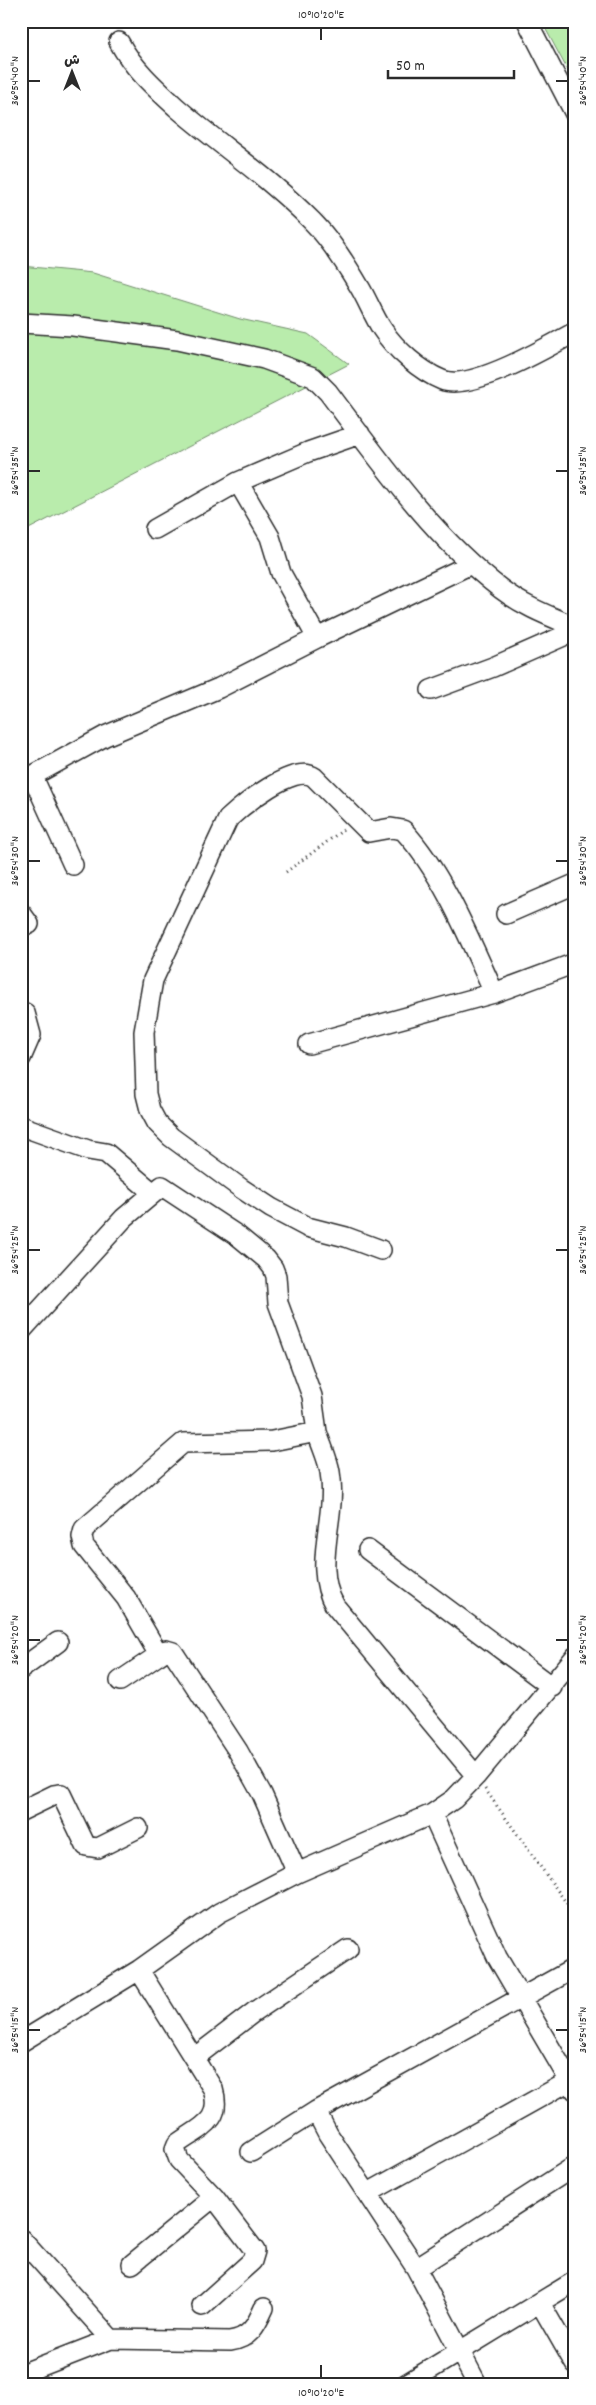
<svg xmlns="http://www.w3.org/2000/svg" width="596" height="2405" font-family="Dekko,'Playpen Sans Arabic',sans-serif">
<rect width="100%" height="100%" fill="#fff"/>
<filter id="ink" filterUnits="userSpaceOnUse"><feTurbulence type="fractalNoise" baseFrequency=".02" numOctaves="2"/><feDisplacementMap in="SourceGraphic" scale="10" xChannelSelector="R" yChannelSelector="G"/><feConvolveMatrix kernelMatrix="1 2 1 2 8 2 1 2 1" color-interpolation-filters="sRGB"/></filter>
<g filter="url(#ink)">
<path fill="#b9ecac" stroke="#728c6c" d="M544,21H575V84L543,24Z
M21,266L93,273L240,319L308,334L349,364L21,533Z"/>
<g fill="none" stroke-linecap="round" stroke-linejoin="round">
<g stroke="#2b2b2b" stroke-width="22">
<path id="minor" d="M527,21L575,114
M119,42C133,68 154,87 176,107C221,146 271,179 312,221C330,239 346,264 359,286C367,299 373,315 382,329C395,349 420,371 442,380C471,392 548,347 575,332
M21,323L73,326L177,340L264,359L313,377L328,392C379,460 433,537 501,589C523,606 549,616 575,627
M238,482L270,537L281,573L317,638
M155,529L238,482L308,452L360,434
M431,690L493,667L575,631
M33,777L73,865
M21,782L105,736L219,688L317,638L471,564
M21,913L29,924
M506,914L575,884
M21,1011L25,1013L31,1035L21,1058
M309,1044L494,993L575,963
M21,1126L88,1150L106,1153L152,1192
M381,1250L346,1237L307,1227L271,1208L242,1189L171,1137L157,1123L150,1110L146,1094L144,1032L153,980L228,819C243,805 294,763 314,777L369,832L391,828L403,830C443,873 470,940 494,993
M21,1331L124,1218L162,1186L238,1236L266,1259L273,1268L276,1276L278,1303L312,1396L317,1432
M368,1550L552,1687
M159,1655L126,1598L84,1546L82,1537L84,1529L183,1443L272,1441L317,1432C321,1445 328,1459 330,1472C338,1517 311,1565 335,1606L476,1776
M21,1669L58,1642
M120,1681L166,1650L173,1652L238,1751L262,1794L297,1873
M21,1811L54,1795L61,1794L86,1846L98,1848L138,1828
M432,1814L497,1957L575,2090
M139,1970L213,2089C223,2122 200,2127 177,2144L175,2149L179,2160L214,2197L255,2251L252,2261L202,2306
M21,2042L139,1970L219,1913L297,1873L432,1814L454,1799L476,1776L575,1657
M194,2058L254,2012L348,1949
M316,2111L328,2134L416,2268L477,2384
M251,2152L316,2111L575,1968
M368,2193L575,2078
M21,2239L111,2339
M132,2264L214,2197
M416,2268L575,2166
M540,2303L575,2364
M21,2374L111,2339L230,2341C250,2338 256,2326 264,2308
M406,2384L575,2281"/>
</g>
<path stroke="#2b2b2b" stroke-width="3" stroke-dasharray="1 4" stroke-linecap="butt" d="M286,872L343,830
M485,1789L575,1915"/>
<use href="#minor" stroke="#fff" stroke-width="19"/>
</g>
</g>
<path fill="none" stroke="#2b2b2b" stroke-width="2" d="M321,28V40M28,81H40M556,81H568M28,471H40M556,471H568M28,861H40M556,861H568M28,1250H40M556,1250H568M28,1640H40M556,1640H568M28,2030H40M556,2030H568M321,2365V2378"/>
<rect width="596" height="2405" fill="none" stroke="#fff" stroke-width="55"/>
<g transform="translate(72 72)" stroke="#ffffff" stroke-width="4" paint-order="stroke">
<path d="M0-4L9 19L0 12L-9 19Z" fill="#2b2b2b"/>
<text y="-8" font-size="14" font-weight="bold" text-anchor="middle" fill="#2b2b2b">ش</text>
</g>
<path d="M388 70v8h126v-8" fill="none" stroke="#2b2b2b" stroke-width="2.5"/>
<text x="396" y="70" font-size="15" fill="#2b2b2b" stroke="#ffffff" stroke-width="4" paint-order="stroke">50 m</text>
<rect x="28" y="28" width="540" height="2350" fill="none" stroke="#2b2b2b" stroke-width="2"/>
<g font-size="12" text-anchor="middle" fill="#2b2b2b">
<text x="321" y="18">10°10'20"E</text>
<text transform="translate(14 81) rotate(-90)" y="4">36°54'40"N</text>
<text transform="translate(582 81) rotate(-90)" y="4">36°54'40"N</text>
<text transform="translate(14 471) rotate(-90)" y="4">36°54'35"N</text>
<text transform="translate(582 471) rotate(-90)" y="4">36°54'35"N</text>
<text transform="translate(14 861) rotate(-90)" y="4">36°54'30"N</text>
<text transform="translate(582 861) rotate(-90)" y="4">36°54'30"N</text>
<text transform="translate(14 1250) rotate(-90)" y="4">36°54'25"N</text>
<text transform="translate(582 1250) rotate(-90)" y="4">36°54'25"N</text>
<text transform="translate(14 1640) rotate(-90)" y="4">36°54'20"N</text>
<text transform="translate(582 1640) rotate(-90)" y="4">36°54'20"N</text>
<text transform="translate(14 2030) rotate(-90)" y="4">36°54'15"N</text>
<text transform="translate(582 2030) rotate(-90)" y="4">36°54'15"N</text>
<text x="321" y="2396">10°10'20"E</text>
</g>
</svg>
